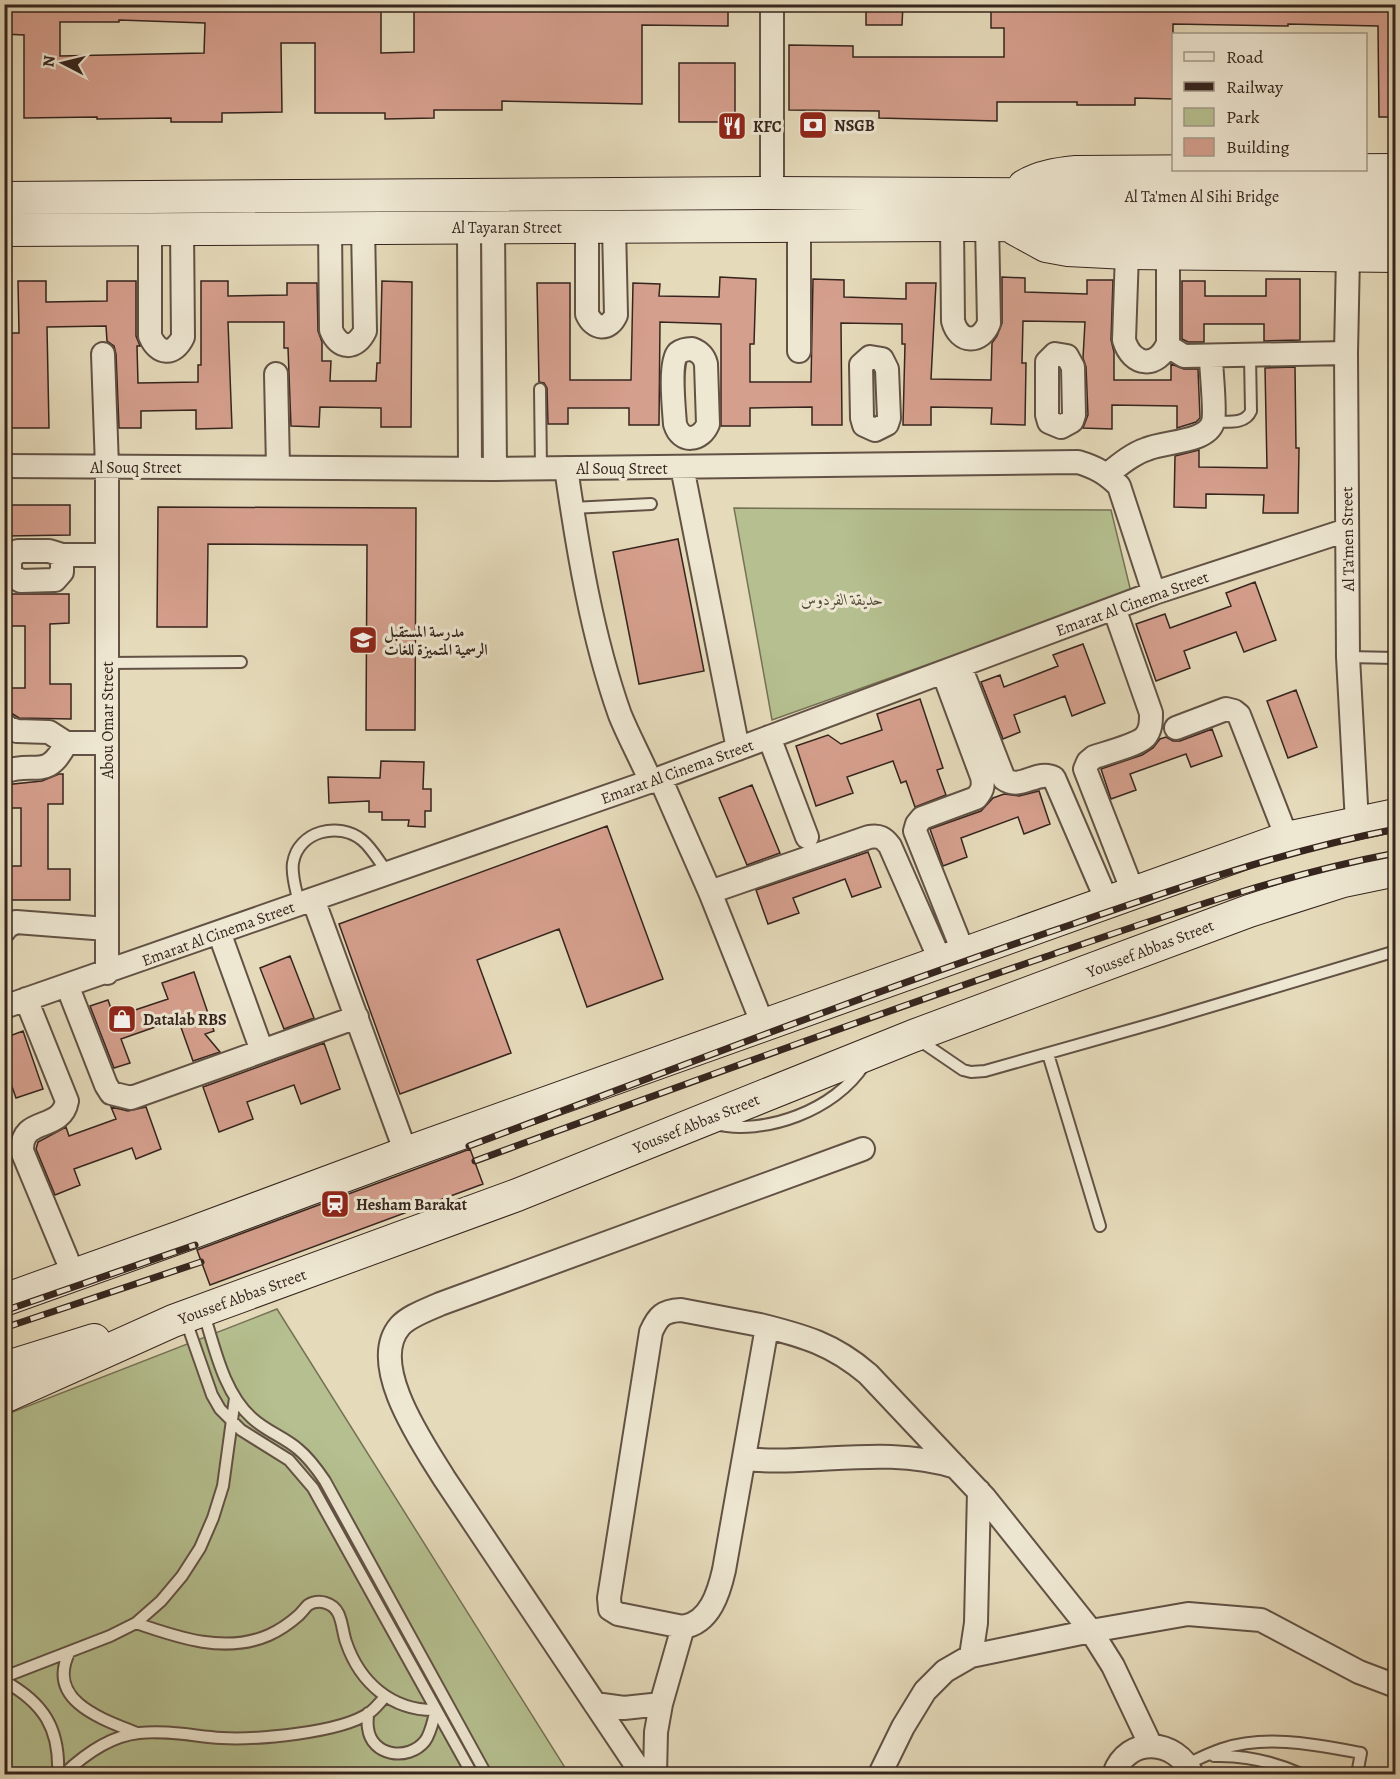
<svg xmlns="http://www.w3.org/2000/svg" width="1400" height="1779" font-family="Alegreya,Amiri,serif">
<rect width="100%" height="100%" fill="#e5daba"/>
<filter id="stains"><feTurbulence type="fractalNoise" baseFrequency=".00333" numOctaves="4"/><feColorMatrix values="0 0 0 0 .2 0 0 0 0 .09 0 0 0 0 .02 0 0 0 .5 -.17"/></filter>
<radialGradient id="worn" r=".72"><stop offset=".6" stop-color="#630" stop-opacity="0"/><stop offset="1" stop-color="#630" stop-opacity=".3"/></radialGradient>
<path fill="#b5bf8f" stroke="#767256" stroke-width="1.5" d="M734,508L1111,510L1131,592L772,720Z
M277,1309L569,1774H5V1415Z"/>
<path fill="#d59f8d" stroke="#36251e" stroke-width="1.5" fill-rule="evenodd" d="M4,4H381V53L414,52V4H728V26L642,25V104L502,101V110H434V118L385,119V113H315V43H281L282,112L222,113V122H171V118L97,119V117L24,118V35L4,34ZM119,20L205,23L204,53L60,56V22H119Z
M866,4H903L902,25H866Z
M991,4H1395V117H1379L1378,26L1288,24V26L1173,24V99L1135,98V105H1077V102H997V121L879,118V111L789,110V45L853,46V57H1004V28H991Z
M679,63H735V122H679Z
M720,277L756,279L754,344H750V382H811L813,279L844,280V297L906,299V283H936L931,379L991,380L992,343L997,336L1002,323V277L1025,278V292L1087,294V280H1113L1111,340L1114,352V380H1171V364L1184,369H1198L1200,418L1196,422L1177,428V406L1112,405V429L1083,428L1088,415L1086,367L1083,358L1085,322L1023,321L1022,363H1026L1025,425L991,424L992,408L931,407V425H903L905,344H902V324L841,323L842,425H812V407L750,408V426H721V324L660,322L659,425H629V408H568V424H548L547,388L544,383L539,382L537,283H570V380H631L633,283L660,284L659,296L719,297Z
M1266,279H1300V340L1264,341V324H1204V342H1188L1182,339V281H1205V296H1266Z
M18,281H46V302L107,301V281H136V336L140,346H137L138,383L198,382V365H201V281H228V296L287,295V283H317L318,331L322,342V361H331L330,381H376L377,363H380L382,281L412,282L411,427H381V408L320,407L319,427L291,426L288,348H284V322H228L232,428L196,429V410L141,411V428H119L116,354L114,346L107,341L106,326L47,327L49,428H4V333H19Z
M1295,367L1296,448H1299L1298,513H1263L1264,495L1206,494V508L1174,507L1175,456L1199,450V467L1267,468L1265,368Z
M6,505H70V535L6,536Z
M158,507L416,508L415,730H366L367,545L208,544L207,627H157Z
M678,539L704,671L639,684L613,552Z
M1255,582L1276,640L1244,652L1236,632L1184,651L1190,668L1156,681L1136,624L1165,614L1170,628L1231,606L1226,593Z
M4,594H69V623L50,624V684H71V719L19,718L8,711L7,688H25V626H4Z
M1083,644L1105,703L1072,716L1065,696L1014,715L1020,732L1003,739L981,682L1000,675L1004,687L1058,666L1053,655Z
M1296,690L1317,747L1288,758L1267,701Z
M920,699L943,768L937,770L946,795L915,807L906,781L901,783L893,761L847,777L853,793L816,806L796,746L828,735L841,744L882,730L877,714Z
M1212,729L1222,756L1191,767L1186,754L1130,774L1136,790L1111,799L1101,769L1142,755L1153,748L1160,739L1166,737L1173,741H1180Z
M381,761L424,762L423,789H431V811H425V827L408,826L409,820H382V812H369V801L329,803L328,777L380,778Z
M59,774H63V804H48V869H70V900H4V866H21V808H4V785L42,781Z
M752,785L780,853L747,865L719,798Z
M1039,791L1050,824L1024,834L1018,817L961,838L967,857L943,866L930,829L981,811L993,798L1004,794L1019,796Z
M607,826L663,979L587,1007L559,929L477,960L511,1053L400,1094L339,924Z
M868,852L881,887L852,897L845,879L793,898L799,913L768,924L756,890Z
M290,956L314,1018L284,1029L260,968Z
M194,972L214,1031L205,1034L220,1052L193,1061L178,1019L121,1039L130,1063L114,1068L90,1006L108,1000L114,1017L168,999L162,983Z
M23,1031L43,1089L16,1098L9,1078L4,1080V1038Z
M324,1043L340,1089L301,1104L294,1085L247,1102L253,1119L219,1132L203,1087Z
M111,1107L128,1111L146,1107L161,1149L136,1159L132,1148L74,1169L80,1185L55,1195L36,1149L38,1142L66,1127L69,1136L116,1119Z
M470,1149L483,1184L210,1285L197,1250Z"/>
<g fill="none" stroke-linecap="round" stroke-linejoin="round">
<g stroke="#625245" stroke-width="14">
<path id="lane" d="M540,389L541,468
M1213,422C1227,421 1245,425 1251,411L1250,356
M572,508L651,504
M1348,657L1396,658
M107,663L241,662
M299,904C297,892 291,876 293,863C298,831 339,821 362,840C372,848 380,863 388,873
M919,1040L963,1070L971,1072L985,1071L1162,1021L1396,951
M1048,1054L1100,1226
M714,1124C765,1136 835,1110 864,1065
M204,1314C215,1349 224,1393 252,1418C266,1431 284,1437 298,1449C309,1458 317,1469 325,1481L486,1774
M185,1318L212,1395L220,1409L241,1430L289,1460L313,1488L472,1774
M136,1623C179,1638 226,1654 269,1635C280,1630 290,1623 299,1615C302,1612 305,1608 308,1605C313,1602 320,1601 326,1603C343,1608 341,1628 346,1642C360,1683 392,1711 436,1710C433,1720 431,1733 425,1741C408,1762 371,1756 368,1728C367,1723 368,1718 368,1713
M69,1653C46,1701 102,1719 137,1733
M4,1677L110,1636L136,1623L161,1601L182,1576L200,1548L213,1518L223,1486L235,1398
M4,1681C44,1703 60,1729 58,1774
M1214,1756C1244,1755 1274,1762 1301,1774
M1187,1764C1198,1759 1210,1753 1222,1749C1266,1734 1317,1745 1361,1753L1357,1774
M64,1774C84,1755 110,1736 139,1733C166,1730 194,1736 221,1738C256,1740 340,1733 369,1713C375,1709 380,1702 385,1697"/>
</g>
<g stroke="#625245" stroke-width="26">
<path id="street" d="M772,4V193
M799,225V351
M952,225L953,321C959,344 981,344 989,323L987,225
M587,226V314C594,330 609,331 616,315L614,226
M330,227L331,330C339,350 356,350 365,331L363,227
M469,227L470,469
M493,227L495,469
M150,229V336C158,355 174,356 183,337L182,228
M1127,253L1124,340C1132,367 1158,369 1168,343V254
M1348,255L1346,353L1348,657L1357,823
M1168,343L1171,348L1184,356L1346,353
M692,349C700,352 704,356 706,364L708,424C701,441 681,444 675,424C674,410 669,362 678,353C682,350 687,349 692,349Z
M103,354L107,467V973
M1055,354L1067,356L1073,367L1074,415L1072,421L1061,427L1049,422L1047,415V362Z
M870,357L882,359L887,369L889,418L887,424L875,430L864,425L862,418L861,365Z
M276,374L278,467
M4,466L495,469L1078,462C1095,467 1106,473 1119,486L1154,593
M682,467L738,749
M566,468C578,551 592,636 620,715C629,737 641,759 651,782
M1108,474C1119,465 1132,454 1147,449C1165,441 1207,443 1213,422C1216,412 1211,371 1211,357
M62,555V572L55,580L21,581L10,575V559L18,551H49L62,555H107
M1114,608L1151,713C1151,722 1151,730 1145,737C1137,745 1106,753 1094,757L1088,762L1085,769L1133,892
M960,666L1004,779C1021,791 1037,769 1054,778L1107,901
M943,672L982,777C984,787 982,791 976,798L922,818L917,824L915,831L964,954
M4,724L8,728L17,731L49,732L66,743H107
M1176,728L1226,709L1234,711L1239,715L1287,838
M769,737L807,837
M4,772C34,760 47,782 66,743
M660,778L710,892L763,1025
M710,892L869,837C879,835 884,838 890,846L941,962
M313,899L406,1153
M4,931L8,926L16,922L107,929
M219,932L262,1051
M67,985L106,1085L111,1093L131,1098L357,1017
M26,999L67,1101C61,1133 21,1115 22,1151L67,1259
M4,1007L660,778L1154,593L1347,530
M767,1327L724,1570C719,1592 710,1623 683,1627L618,1614L610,1609L609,1598L651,1332C658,1316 663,1311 681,1310L760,1325C804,1336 833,1344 868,1374L985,1498L1091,1631L1113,1666L1151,1746
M744,1459C816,1466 883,1445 956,1467
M971,1656L976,1623L979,1491
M595,1704L624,1708L661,1704
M642,1774L444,1478C423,1444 367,1364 400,1326C409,1316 427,1310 440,1304L863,1149
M655,1774L656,1732L661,1704L683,1627
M880,1774L903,1727L925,1691L945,1671L971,1656L1091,1631L1188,1614L1261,1620L1359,1672L1396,1686
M1114,1774C1128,1735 1176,1739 1192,1774"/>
</g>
<g stroke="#36251e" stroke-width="34">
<path id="secondary" d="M1024,186C1040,176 1058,174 1076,172L1396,170
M4,198L772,193L1396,196
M1015,229L1046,246L1068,250L1127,253L1396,256
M4,230L952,225L1396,227
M4,1300L180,1237L406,1153L1287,838L1396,815
M4,1368L94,1340
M4,1397L173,1321L517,1195L913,1036L1249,911L1343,881L1396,870"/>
</g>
<use href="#lane" stroke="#eee7d2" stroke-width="10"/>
<use href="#street" stroke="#eee7d2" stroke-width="22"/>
<use href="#secondary" stroke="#eee7d2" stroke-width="32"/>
<g stroke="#36251e" stroke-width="7">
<path id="rail" d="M469,1146C669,1071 868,993 1070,925C1177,888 1284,851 1396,829
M475,1161C664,1092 854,1022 1045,957C1160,918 1275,876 1396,853
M4,1311L195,1245
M4,1328L201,1262"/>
</g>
<use href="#rail" stroke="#eee7d2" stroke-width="4.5" stroke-dasharray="14" stroke-linecap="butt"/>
</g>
<defs>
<g id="bank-square" transform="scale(1.5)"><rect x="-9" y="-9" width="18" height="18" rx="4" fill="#8f2418" stroke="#eee7d2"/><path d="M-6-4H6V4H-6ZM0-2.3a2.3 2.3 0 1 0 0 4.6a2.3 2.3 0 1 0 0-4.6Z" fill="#fff"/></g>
<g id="restaurant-square" transform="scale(1.5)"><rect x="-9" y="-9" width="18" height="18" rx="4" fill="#8f2418" stroke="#eee7d2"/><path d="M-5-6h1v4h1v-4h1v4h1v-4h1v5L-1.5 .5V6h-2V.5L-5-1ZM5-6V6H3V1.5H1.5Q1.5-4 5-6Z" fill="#fff"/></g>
<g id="school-square" transform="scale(1.5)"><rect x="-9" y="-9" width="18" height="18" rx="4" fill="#8f2418" stroke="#eee7d2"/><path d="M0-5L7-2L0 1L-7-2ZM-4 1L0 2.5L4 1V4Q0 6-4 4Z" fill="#fff"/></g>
<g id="shop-square" transform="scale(1.5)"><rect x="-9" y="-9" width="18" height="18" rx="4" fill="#8f2418" stroke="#eee7d2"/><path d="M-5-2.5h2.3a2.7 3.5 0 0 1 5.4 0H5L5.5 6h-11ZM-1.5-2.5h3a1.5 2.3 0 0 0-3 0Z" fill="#fff"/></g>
<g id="station-square" transform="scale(1.5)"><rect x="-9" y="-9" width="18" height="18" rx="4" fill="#8f2418" stroke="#eee7d2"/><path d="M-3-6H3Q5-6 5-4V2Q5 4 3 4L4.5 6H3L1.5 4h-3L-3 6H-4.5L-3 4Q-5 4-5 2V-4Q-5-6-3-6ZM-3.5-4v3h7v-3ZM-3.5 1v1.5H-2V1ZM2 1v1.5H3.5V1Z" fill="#fff"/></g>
</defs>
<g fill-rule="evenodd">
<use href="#bank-square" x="813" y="125"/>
<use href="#restaurant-square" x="732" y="126"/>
<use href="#school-square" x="363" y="640"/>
<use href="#shop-square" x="122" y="1019"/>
<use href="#station-square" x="335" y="1204"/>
</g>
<g text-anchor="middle" stroke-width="6" stroke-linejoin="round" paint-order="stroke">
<g font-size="16" font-weight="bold" fill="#36251e" stroke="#eee7d2" text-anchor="start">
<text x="834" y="131">NSGB</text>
<text x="753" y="132">KFC</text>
<text x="384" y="637">مدرسة المستقبل<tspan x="384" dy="18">الرسمية المتميزة للغات</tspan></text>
<text x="143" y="1025">Datalab RBS</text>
<text x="356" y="1210">Hesham Barakat</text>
</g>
<g font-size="16" fill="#36251e" stroke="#eee7d2">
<text x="1202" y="202">Al Ta'men Al Sihi Bridge</text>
<text x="507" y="233">Al Tayaran Street</text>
<text x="136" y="473">Al Souq Street</text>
<text x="622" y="474">Al Souq Street</text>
<text transform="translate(1347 539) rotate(-91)" y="6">Al Ta'men Street</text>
<text transform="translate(1132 603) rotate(-20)" y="6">Emarat Al Cinema Street</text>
<text transform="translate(107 720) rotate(-90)" y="6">Abou Omar Street</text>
<text transform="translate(677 771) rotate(-20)" y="6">Emarat Al Cinema Street</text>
<text transform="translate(218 933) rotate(-20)" y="6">Emarat Al Cinema Street</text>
<text transform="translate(1150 948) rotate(-21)" y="6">Youssef Abbas Street</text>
<text transform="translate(696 1123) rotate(-22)" y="6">Youssef Abbas Street</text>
<text transform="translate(242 1296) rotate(-20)" y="6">Youssef Abbas Street</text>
</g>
<g font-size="16" font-style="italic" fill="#564c3a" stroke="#eee7d2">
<text x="842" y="605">حديقة الفردوس</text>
</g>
</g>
<rect width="1400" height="1779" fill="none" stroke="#e5daba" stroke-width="24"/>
<rect x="6" y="6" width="1388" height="1767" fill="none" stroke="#36251e" stroke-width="3"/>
<rect x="12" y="12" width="1376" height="1755" fill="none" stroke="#36251e" stroke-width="1.5"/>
<rect x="1172" y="33" width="195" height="138" fill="#eee7d2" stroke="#a4998a" stroke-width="1.5"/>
<rect x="1184" y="52" width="30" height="9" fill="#eee7d2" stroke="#a4998a" stroke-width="1.5"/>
<text x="1226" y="63" font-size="18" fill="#36251e">Road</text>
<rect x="1184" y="82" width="30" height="9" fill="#36251e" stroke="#a4998a" stroke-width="1.5"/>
<text x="1226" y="93" font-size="18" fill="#36251e">Railway</text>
<rect x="1184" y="108" width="30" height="18" fill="#b5bf8f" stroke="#a4998a" stroke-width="1.5"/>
<text x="1226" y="123" font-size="18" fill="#36251e">Park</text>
<rect x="1184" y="138" width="30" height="18" fill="#d59f8d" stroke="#a4998a" stroke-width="1.5"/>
<text x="1226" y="153" font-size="18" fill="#36251e">Building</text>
<g transform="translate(63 63) rotate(277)" stroke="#eee7d2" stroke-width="4.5" paint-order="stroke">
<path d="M0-4.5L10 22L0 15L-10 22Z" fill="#36251e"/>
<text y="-9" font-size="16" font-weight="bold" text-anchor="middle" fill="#36251e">N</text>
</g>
<rect width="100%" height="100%" filter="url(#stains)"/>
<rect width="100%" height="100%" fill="url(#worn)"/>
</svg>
